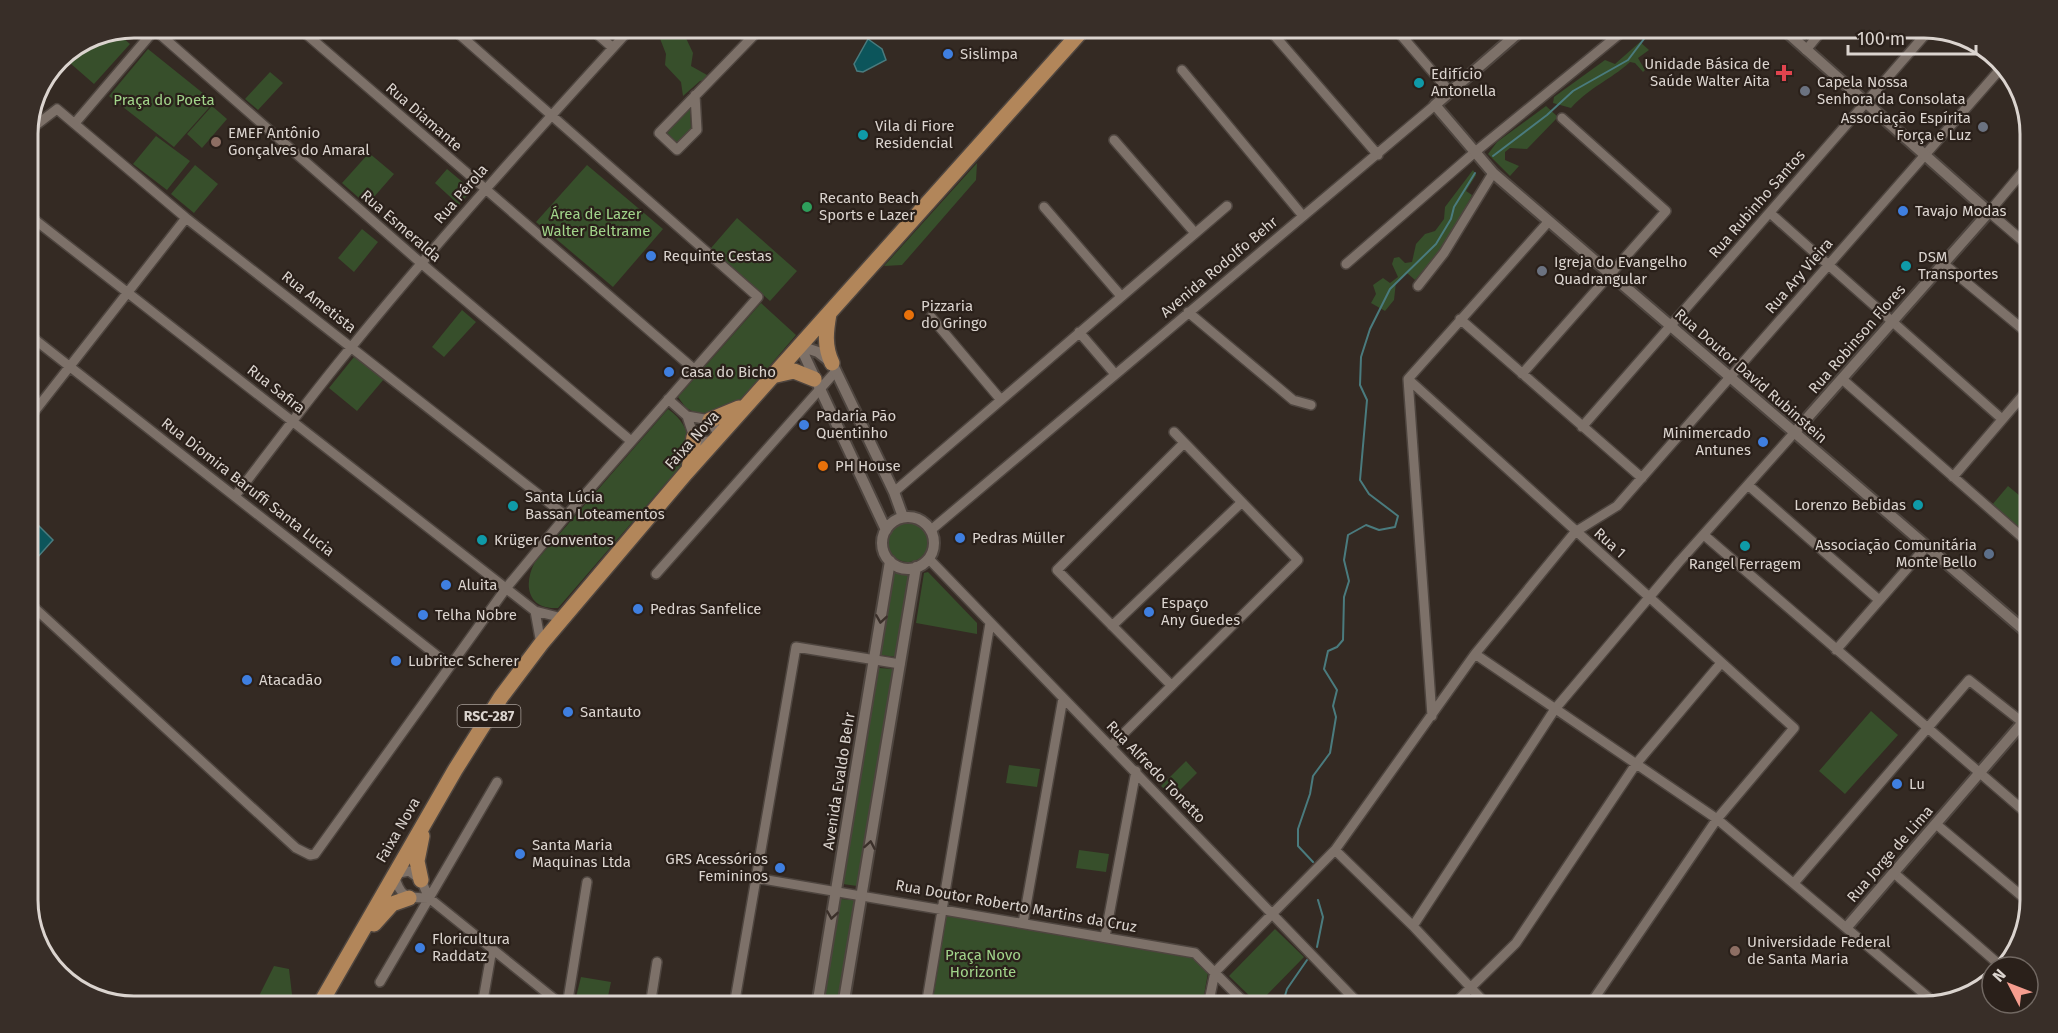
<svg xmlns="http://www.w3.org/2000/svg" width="2058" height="1033" font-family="'Fira Sans',sans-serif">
<rect width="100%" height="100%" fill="#342a23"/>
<path fill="#374f2b" d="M663,27H671L677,34L685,36L693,53L691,66L707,75V80L700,81L683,96L681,82L665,65L666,54L659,36Z
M115,31L130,44L94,84L62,56L93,35Z
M1640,42L1649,50L1638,58L1645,70L1643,72L1635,63L1630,62C1609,81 1591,86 1571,108L1553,103L1554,97L1605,60L1615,64Z
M148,49L214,102L174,147L109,96Z
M270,72L283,83L258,110L245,99Z
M212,106L227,119L202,148L187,134Z
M1546,106L1558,117L1527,149L1510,148L1505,152V160L1519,166L1510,176L1488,154L1497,142Z
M690,109L691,129L676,144L665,133Z
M156,136L190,161L167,190L133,164Z
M369,153L394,174L367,205L342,183Z
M977,163L976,180L902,265L884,266Z
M195,165L218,184L194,213L171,194Z
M587,165L663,229L613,287L536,222Z
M447,169L472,190L459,205L435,183Z
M1473,170L1476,175L1466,191L1472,195L1446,245L1415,280L1407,273L1396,282L1394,300L1385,311L1371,303L1376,294L1373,285L1383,278L1390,283L1398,277L1392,264L1394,258L1399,257L1405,263L1412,262L1416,244L1425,234L1435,231L1444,219L1445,207Z
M737,218L797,271L770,301L711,248Z
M362,229L378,242L354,272L338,258Z
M761,303L796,335L738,403L702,416L686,408L678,397Z
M462,310L476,322L444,357L432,347Z
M354,357L384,379L357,411L329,388Z
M668,409C691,426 693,444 679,468L558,608C527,610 523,584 535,562Z
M2008,486L2031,505V537L1992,505Z
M888 542a20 20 0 1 1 40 0a20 20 0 1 1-40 0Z
M894,572L910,574L897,657L880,655Z
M928,572L977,623V634L916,623L924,573Z
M879,668L894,669L857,886L843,884Z
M1871,711L1898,735L1845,794L1819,771Z
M1186,761L1197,773L1173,797L1161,786Z
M1009,765L1040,769L1037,787L1006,783Z
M1079,850L1109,854L1106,872L1076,868Z
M840,899L855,900L837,1006H823Z
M946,915L1193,957L1208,973L1202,1006H932Z
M1275,929L1304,957L1258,1004L1229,976Z
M274,966L289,969L293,1003L288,1006H254Z
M581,977L611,982L606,1006L574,1005Z"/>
<path fill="#0c555b" stroke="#4a7b7e" stroke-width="1.5" d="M868,39L882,49L886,60L863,72L857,71L854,64Z
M27,514L53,540L37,558L27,563Z"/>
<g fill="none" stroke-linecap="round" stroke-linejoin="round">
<path stroke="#4a7b7e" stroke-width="2" d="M1493,156L1547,115L1573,91L1628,60L1653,27
M1313,862L1298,846V829L1310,794L1313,776L1330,753L1336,717L1333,706L1337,690L1324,669L1328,651L1337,647L1343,640L1344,597L1349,581L1344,560L1348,535L1366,525L1379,530L1395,527L1398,516L1369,494L1360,480L1367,400L1360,385L1361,357L1370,329L1390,289L1436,244L1451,219L1454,207L1475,173
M1317,947L1323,917L1318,900
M1282,1006L1287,989L1307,960"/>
<g stroke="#4e453f" stroke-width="12">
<path id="minor" d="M298,27L695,370
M589,27L613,48
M1267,27L1378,155
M1394,27L1450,92
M155,30L421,263L631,441
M1806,50L1825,27
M1182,70L1303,216
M695,95L697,130L677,150L659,133L762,27
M75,123L157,27
M27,132L57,109L186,218L566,516
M1114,140L1195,233
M2031,162L1989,212L2031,248
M1044,207L1121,296
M1770,213L2002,419
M27,214L535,611L562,618
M1346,264L1475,152L1628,27
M1944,264L2031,336
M1418,286L1444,253L1493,173
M1188,312L1293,400L1311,405
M931,317L1001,400
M1460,319L1642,478
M1079,332L1115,374
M27,333L449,665
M1522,374L1666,211L1562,118
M1408,379L1794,728L1717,819L1589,1006
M1842,379L2031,545
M668,399L687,416L694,437L702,442L715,440L717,432L710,420L687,416
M27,421L186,218
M1582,427L1931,28
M1953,477L2031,386
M1748,485L1879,600
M894,492L1227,206
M235,496C274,446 312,394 353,345C442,236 537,131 632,27
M931,530L1435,105
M1704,535L2031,817
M929,559L1361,1006
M656,574L836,371
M27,601L296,848L310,855L315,854L507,587L566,516L758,297L451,27
M535,611L541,644
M1112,626L1242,502
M1836,650L1926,547
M1475,654L1717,819L1935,1003
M1171,685L1057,570L1184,443
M1432,716L1408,379L1549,221
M1111,746L1298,560L1174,432
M1936,824L2030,903
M1335,850L1413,926L1488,1006
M1894,873L2002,967
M756,878L1195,953L1248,1006
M1794,883L1969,680L2031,729
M429,898C406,898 400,898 394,874L409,871L421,880L429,898L563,1006
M1023,923L1063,698
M1413,926L1555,709L1679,562L1794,433
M1105,937L1136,771
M380,982L497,782
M482,1006L492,949
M567,1006L587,882
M650,1006L657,962
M734,1006L796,647L900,664
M926,1006L990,623
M1208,1006L1215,972L1335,850L1475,654L1575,532L1617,506L2003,66
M1452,1006L1516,943L1636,764L1721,663"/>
</g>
<g stroke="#4e453f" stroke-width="14">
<path id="tertiary" d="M1525,27L1435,105L1493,173L2031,636
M1781,27L1989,212L1794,433
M800,346L818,352L832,363L894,492L903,517
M800,346L886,530
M882 543a26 26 0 1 1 52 0a26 26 0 1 1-52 0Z
M1847,927L2031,713
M817,1006L890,561
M843,1006L916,567"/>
</g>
<g stroke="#4e453f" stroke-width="18">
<path id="trunk" d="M829,314C826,331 824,346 832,363
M772,376L794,371L814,379
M710,420L739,408
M689,469L694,437
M421,880L417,861L422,836
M374,924L392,904L409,898
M319,1006L455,770L501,697L541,644L686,473L1085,27"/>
</g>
<use href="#minor" stroke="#7d7169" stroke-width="9"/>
<use href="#tertiary" stroke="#7d7169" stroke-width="10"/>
<use href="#trunk" stroke="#b2865a" stroke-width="15"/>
</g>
<defs><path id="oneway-chevron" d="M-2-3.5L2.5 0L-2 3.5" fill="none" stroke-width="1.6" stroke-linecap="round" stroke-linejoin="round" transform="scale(1.5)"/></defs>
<g stroke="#3b302a">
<use href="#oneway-chevron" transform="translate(881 619) rotate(99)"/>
<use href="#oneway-chevron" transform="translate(870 845) rotate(-80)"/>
<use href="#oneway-chevron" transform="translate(832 915) rotate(99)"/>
</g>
<g fill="#3f7fe0" stroke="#2a201a" stroke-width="2">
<circle cx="948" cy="54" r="6"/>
<circle cx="1903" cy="211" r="6"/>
<circle cx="651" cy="256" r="6"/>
<circle cx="669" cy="372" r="6"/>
<circle cx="804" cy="425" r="6"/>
<circle cx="1763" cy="442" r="6"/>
<circle cx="960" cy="538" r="6"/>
<circle cx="446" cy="585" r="6"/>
<circle cx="638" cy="609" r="6"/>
<circle cx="1149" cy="612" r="6"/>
<circle cx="423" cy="615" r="6"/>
<circle cx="396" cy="661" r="6"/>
<circle cx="247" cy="680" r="6"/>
<circle cx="568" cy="712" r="6"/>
<circle cx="1897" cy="784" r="6"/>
<circle cx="520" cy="854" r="6"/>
<circle cx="780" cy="868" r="6"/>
<circle cx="420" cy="948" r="6"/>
</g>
<path fill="#e0444e" stroke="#2a201a" stroke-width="2" d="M1781 64h6v6h6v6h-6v6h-6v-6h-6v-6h6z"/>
<g fill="#0f9aa8" stroke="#2a201a" stroke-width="2">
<circle cx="1419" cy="83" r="6"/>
<circle cx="863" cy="135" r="6"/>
<circle cx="1906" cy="266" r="6"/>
<circle cx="1918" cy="505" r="6"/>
<circle cx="513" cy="506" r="6"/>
<circle cx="482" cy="540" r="6"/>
<circle cx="1745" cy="546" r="6"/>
</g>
<g fill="#6b7280" stroke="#2a201a" stroke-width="2">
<circle cx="1805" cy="91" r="6"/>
<circle cx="1983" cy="127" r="6"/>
<circle cx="1542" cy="271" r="6"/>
</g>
<g fill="#8d6e63" stroke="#2a201a" stroke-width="2">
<circle cx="216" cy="142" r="6"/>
<circle cx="1735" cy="951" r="6"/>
</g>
<circle fill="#2e9e5b" stroke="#2a201a" stroke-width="2" cx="807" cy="207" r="6"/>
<g fill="#e8710a" stroke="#2a201a" stroke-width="2">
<circle cx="909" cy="315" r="6"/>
<circle cx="823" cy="466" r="6"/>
</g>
<circle fill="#5c6f8a" stroke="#2a201a" stroke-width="2" cx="1989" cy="554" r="6"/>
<g text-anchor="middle" stroke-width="4.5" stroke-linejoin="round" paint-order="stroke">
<rect fill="#2a201a" stroke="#a69e99" stroke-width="1.5" x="457.5" y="705" width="63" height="22" rx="4.5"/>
<g font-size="14" font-weight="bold" fill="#dbd4cf">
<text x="489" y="721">RSC-287</text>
</g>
<g font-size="15" fill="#dbd4cf" stroke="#2a201a" text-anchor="start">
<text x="960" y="59">Sislimpa</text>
<text x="1770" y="69" text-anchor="end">Unidade Básica de<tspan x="1770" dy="17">Saúde Walter Aita</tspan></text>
<text x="1431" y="79">Edifício<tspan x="1431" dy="17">Antonella</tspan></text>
<text x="1817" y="87">Capela Nossa<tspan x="1817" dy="17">Senhora da Consolata</tspan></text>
<text x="1971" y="123" text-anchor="end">Associação Espírita<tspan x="1971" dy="17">Força e Luz</tspan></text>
<text x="875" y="131">Vila di Fiore<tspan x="875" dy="17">Residencial</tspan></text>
<text x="228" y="138">EMEF Antônio<tspan x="228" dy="17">Gonçalves do Amaral</tspan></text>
<text x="819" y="203">Recanto Beach<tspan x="819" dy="17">Sports e Lazer</tspan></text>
<text x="1915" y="216">Tavajo Modas</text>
<text x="663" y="261">Requinte Cestas</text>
<text x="1918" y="262">DSM<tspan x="1918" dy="17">Transportes</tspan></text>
<text x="1554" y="267">Igreja do Evangelho<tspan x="1554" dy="17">Quadrangular</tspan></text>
<text x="921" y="311">Pizzaria<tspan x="921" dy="17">do Gringo</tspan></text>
<text x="681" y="377">Casa do Bicho</text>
<text x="816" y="421">Padaria Pão<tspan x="816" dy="17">Quentinho</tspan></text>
<text x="1751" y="438" text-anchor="end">Minimercado<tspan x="1751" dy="17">Antunes</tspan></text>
<text x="835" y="471">PH House</text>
<text x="525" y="502">Santa Lúcia<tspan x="525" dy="17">Bassan Loteamentos</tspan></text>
<text x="1906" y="510" text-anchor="end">Lorenzo Bebidas</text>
<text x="972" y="543">Pedras Müller</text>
<text x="494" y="545">Krüger Conventos</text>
<text x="1977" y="550" text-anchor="end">Associação Comunitária<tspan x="1977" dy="17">Monte Bello</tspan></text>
<text x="1745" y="569" text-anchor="middle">Rangel Ferragem</text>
<text x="458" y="590">Aluita</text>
<text x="1161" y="608">Espaço<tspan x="1161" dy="17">Any Guedes</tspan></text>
<text x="650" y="614">Pedras Sanfelice</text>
<text x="435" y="620">Telha Nobre</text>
<text x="408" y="666">Lubritec Scherer</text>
<text x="259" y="685">Atacadão</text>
<text x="580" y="717">Santauto</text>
<text x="1909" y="789">Lu</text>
<text x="532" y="850">Santa Maria<tspan x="532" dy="17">Maquinas Ltda</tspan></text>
<text x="768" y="864" text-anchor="end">GRS Acessórios<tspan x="768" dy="17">Femininos</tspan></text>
<text x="432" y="944">Floricultura<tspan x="432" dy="17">Raddatz</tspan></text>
<text x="1747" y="947">Universidade Federal<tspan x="1747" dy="17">de Santa Maria</tspan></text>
</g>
<g font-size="15" fill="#a1d48a" stroke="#2a201a">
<text x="164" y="105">Praça do Poeta</text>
<text x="596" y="219">Área de Lazer<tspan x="596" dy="17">Walter Beltrame</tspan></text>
<text x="983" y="960">Praça Novo<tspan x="983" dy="17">Horizonte</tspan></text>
</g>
<g font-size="15" fill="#dbd4cf" stroke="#2a201a">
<text transform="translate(424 117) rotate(41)" y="5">Rua Diamante</text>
<text transform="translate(461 194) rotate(-49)" y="5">Rua Pérola</text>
<text transform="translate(1757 204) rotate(-49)" y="5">Rua Rubinho Santos</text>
<text transform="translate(401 226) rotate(41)" y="5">Rua Esmeralda</text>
<text transform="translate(1219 267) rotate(-40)" y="5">Avenida Rodolfo Behr</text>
<text transform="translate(1799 276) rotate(-49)" y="5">Rua Ary Vieira</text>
<text transform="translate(319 302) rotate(38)" y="5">Rua Ametista</text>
<text transform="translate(1857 339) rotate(-49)" y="5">Rua Robinson Flores</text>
<text transform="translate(1751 376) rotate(41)" y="5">Rua Doutor David Rubinstein</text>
<text transform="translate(276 389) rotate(38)" y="5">Rua Safira</text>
<text transform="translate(692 440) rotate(-48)" y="5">Faixa Nova</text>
<text transform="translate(248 487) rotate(38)" y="5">Rua Diomira Baruffi Santa Lucia</text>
<text transform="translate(1610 543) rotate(42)" y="5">Rua 1</text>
<text transform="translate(1156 772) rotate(46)" y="5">Rua Alfredo Tonetto</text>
<text transform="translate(839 781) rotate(-81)" y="5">Avenida Evaldo Behr</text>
<text transform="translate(398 830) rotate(-60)" y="5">Faixa Nova</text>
<text transform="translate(1890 854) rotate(-49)" y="5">Rua Jorge de Lima</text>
<text transform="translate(1016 906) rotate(10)" y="5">Rua Doutor Roberto Martins da Cruz</text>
</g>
</g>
<path d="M0 0H2058V1033H0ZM134 38H1924A96 96 0 0 1 2020 134V900A96 96 0 0 1 1924 996H134A96 96 0 0 1 38 900V134A96 96 0 0 1 134 38Z" fill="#382e28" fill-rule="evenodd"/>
<path fill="none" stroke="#dbd4cf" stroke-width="3" d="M134 38H1924A96 96 0 0 1 2020 134V900A96 96 0 0 1 1924 996H134A96 96 0 0 1 38 900V134A96 96 0 0 1 134 38Z"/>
<g transform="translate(2010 985) rotate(312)"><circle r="28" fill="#2a201a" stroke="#716862" stroke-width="1.5"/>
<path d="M0-4.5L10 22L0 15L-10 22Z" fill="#f59d8f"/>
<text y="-9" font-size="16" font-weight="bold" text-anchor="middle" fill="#dbd4cf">N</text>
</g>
<path d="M1848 45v9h128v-9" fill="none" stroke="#dbd4cf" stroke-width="3"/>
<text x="1857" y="45" font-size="18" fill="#dbd4cf" stroke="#2a201a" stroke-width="4.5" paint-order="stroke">100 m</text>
</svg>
